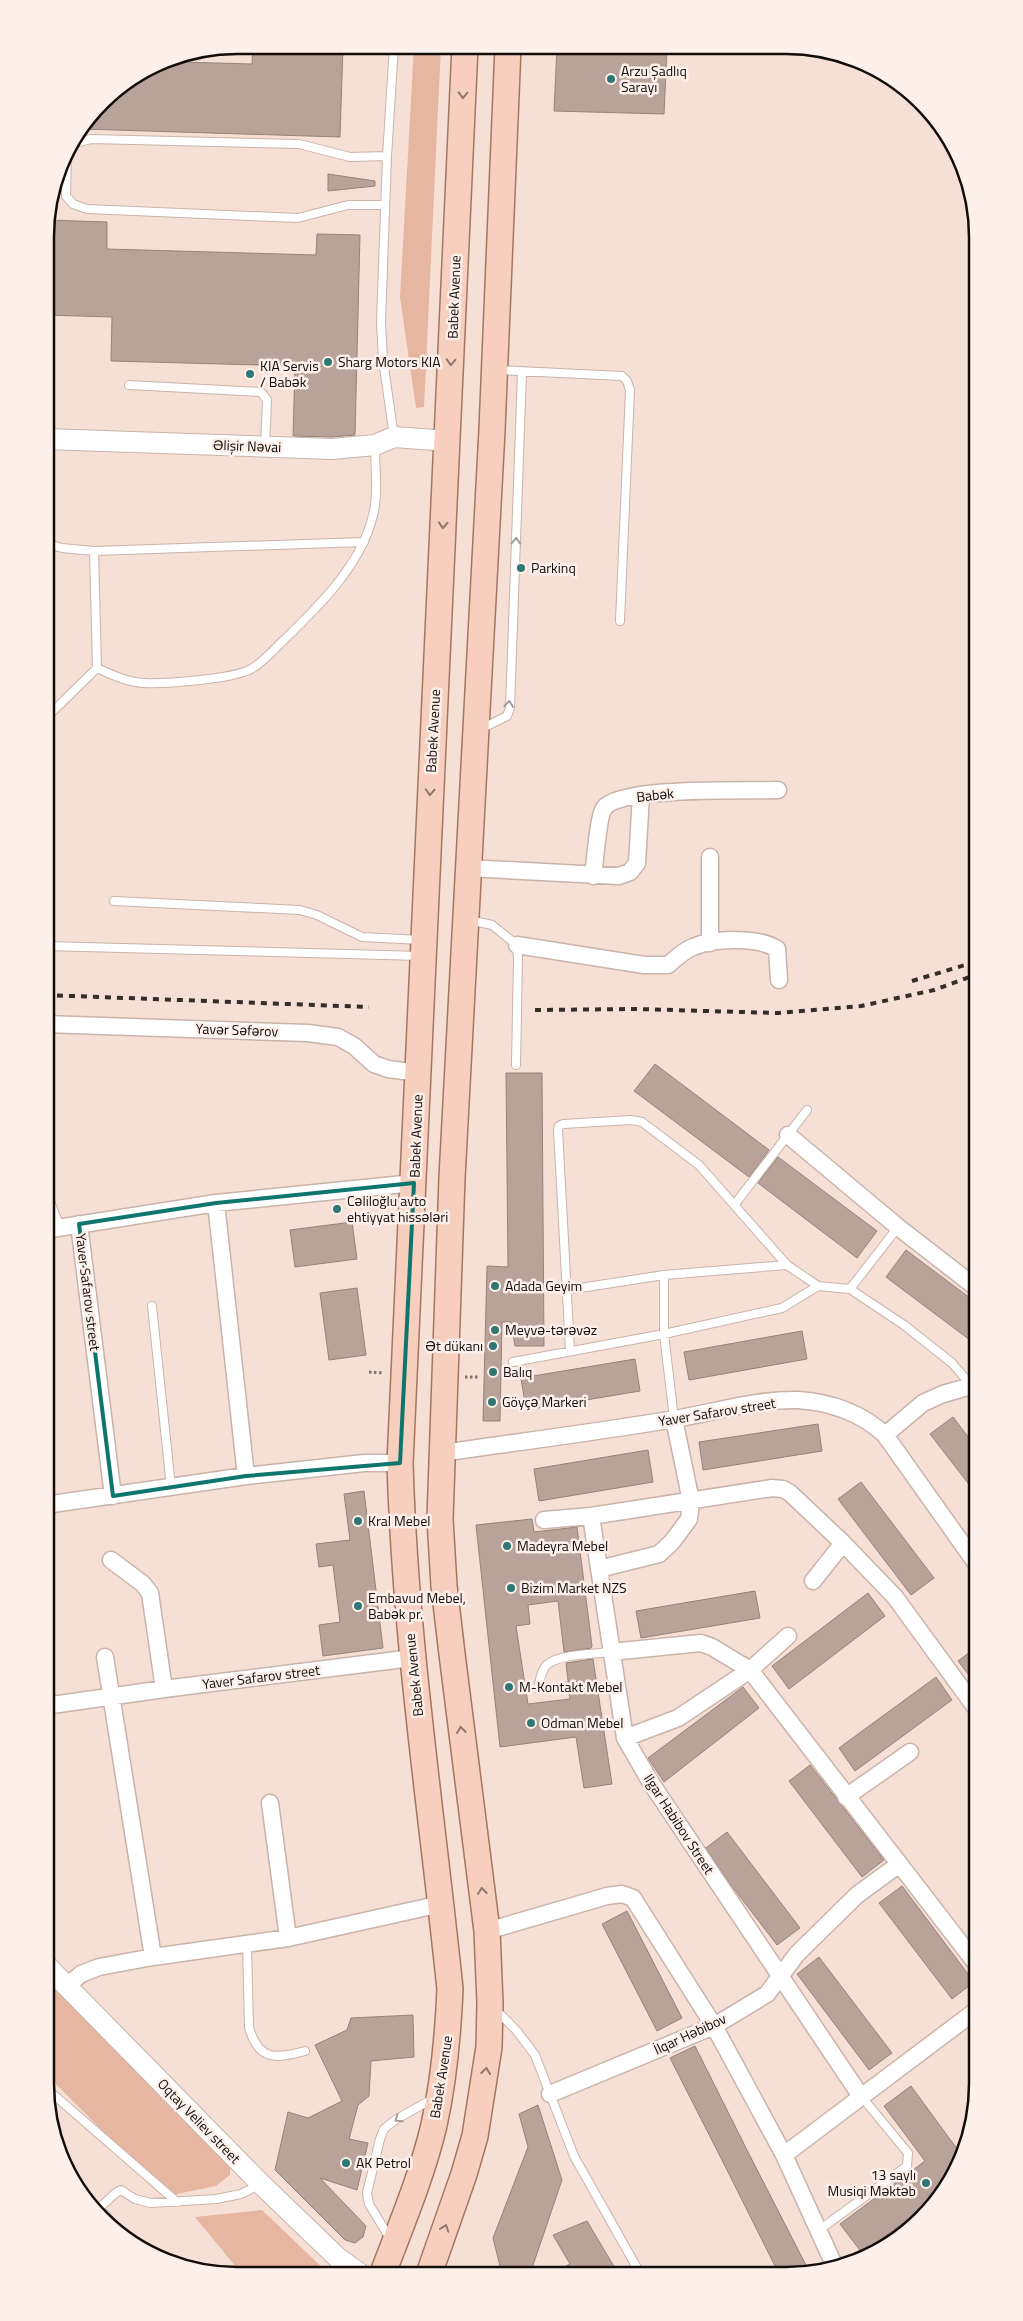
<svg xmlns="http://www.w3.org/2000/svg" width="1023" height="2321" font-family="'Titillium Web',sans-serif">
<rect width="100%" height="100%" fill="#f6e0d6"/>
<path fill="#e6b6a1" d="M414,46H441L424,407L416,408L400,297Z
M45,1980L222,2151L230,2164V2175L216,2186L167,2196L45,2073Z
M262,2210L328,2273H241L195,2217Z"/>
<path fill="#b8a299" stroke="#968279" d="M253,45L343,46L340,137L82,129L110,93L164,60L182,56L181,62L252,64Z
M557,47L667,48L664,114L554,111Z
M328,174L375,181V186L328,191Z
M47,220L107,222V249L316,255L317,234L360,235L355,435L332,437L293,436L295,366L111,361L112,317L45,315Z
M655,1064L769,1150L749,1177L634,1091Z
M506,1073H542L544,1346H515L511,1322H502L500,1421H483L487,1266L508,1267Z
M778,1157L877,1231L857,1258L758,1183Z
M352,1222L357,1259L295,1267L290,1230Z
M906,1250L978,1304V1346L886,1277Z
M357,1288L366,1355L329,1360L320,1293Z
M802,1331L807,1359L689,1380L684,1352Z
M635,1359L640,1391L526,1410L521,1378Z
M953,1417L978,1450V1496L930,1434Z
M818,1424L822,1451L703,1470L699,1442Z
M648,1450L653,1482L539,1501L534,1469Z
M861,1482L934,1578L911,1595L838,1499Z
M364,1491L383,1648L323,1656L319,1625L340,1622L333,1565L319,1567L316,1544L350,1540L344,1494Z
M532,1519L534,1532L577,1527L592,1646L591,1648L564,1652L558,1601L528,1605L530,1624L516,1626L528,1704L570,1699L566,1663L593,1659L612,1784L584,1788L576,1737L500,1747L476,1525Z
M755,1591L760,1618L641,1638L636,1611Z
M868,1593L885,1616L789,1689L772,1666Z
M978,1646V1687L958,1661Z
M936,1677L952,1700L855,1771L839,1748Z
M743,1687L759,1708L664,1782L648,1758Z
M810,1765L884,1860L862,1877L789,1781Z
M727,1832L800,1928L777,1945L731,1885L706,1848Z
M902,1886L974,1982L952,1999L879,1903Z
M627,1911L682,2018L657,2031L602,1924Z
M819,1957L892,2053L869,2070L797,1974Z
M413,2015L414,2057L371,2061L369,2096L358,2105L349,2139L368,2143L357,2190L320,2178L366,2226L363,2237L355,2243L345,2240L275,2170L288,2112L308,2118L342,2101L315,2045L347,2030L351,2018Z
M695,2046L749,2154L810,2273L780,2276L725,2166L670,2058Z
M911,2086L963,2157L943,2194L862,2253L840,2224L925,2161L884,2106Z
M538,2105L562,2180L530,2274H502L493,2238L528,2147L519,2114Z
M587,2221L619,2275H548L570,2264L553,2235Z"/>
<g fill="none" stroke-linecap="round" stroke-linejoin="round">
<g stroke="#c9b3aa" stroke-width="10">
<path id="service" d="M385,205H348L298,218L87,209L73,204L66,196L67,153L75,143L91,139L299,144L350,157L387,156
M499,370L622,376L627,381L630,390L620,621
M129,385L261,392L267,400L265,446
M394,437L383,360L381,322L387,156L394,46
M45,543L62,548L94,551L364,542
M97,668C112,675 127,682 144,683C166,684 230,679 249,670C262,664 273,650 284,640C319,606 359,567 372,519C379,496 375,470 375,447
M45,719L97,668L94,551
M481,729L507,716L510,708L522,372
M114,901L300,910L317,915L362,937L421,940
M469,920L492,925L517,945L518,958L516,1065
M45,946L421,956
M45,1189L60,1227
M735,1204L807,1110
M664,1275V1334L674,1419
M818,1286L850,1289L904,1325L952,1363L971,1385
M850,1289L898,1227
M567,1290L664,1275L787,1265
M152,1306L171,1487
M513,1362L664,1334L782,1308L818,1286L787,1265L699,1165L642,1122L631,1120L563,1124L559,1126L558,1130L570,1350
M538,1689C540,1680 541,1669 548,1664C560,1654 595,1654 611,1652
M247,1944L249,2027C258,2061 276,2059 305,2051
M495,2009L516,2030L535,2055L574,2156L641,2275
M46,2088L177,2202
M99,2208L126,2239
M94,2209C105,2208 110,2194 121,2190L135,2199L151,2203L216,2199L241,2194L261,2184
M819,2230L907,2166L908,2153L861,2096
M391,2240L369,2204L367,2193L380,2139L384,2129L395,2120L434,2098"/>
</g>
<g stroke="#c9b3aa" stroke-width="19">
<path id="minor" d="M468,868L619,876L630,872L637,863L641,795
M593,876C595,863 598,816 604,808C621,786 746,791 778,790
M710,943V857
M517,945L644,965H668C676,958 683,951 693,947C714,938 759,937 777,949L779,980
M45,1024L308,1033L338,1037L354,1046L374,1064L388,1069L419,1073
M788,1135L898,1227L978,1289
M216,1203L246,1476
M79,1224L113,1496
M45,1230L216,1203L414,1183
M885,1435L923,1403L943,1394L978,1384
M441,1453C519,1442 597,1432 675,1419C715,1412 757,1399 798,1400C830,1402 862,1413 885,1435L978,1566
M45,1505L246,1476L364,1463H400
M591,1516L625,1738L651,1783L860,2095
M544,1520L591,1516L772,1488L783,1489L790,1493L843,1543L895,1597L978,1711
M111,1560L143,1584L150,1593L164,1689
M599,1569L659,1554L672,1542L689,1519L691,1501L674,1419
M813,1581L843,1543
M611,1652L701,1643L712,1647L750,1670L788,1636
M105,1657L153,1957
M45,1706L164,1689L412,1658
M625,1738L678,1718L750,1670L978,1966
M846,1797L910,1752
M270,1803L288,1938
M487,1931L607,1896L622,1894L633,1898L714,2026L784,2155L836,2269
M67,1986L81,1974L99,1967L153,1957L288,1938L441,1904
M550,2094L714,2026L767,1994L797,1954L857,1895L898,1865
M784,2155L978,2009"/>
</g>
<g stroke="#c9b3aa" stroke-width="22">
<path id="tertiary" d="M45,439L332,449L375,445L394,437L448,441
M45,1964L261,2184L338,2258L359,2273"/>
</g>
<g stroke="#a37662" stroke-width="28">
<path id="primary" d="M383,2273C401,2225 422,2176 434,2125C444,2080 448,2035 450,1989C432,1814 405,1640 400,1463L465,46
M429,2274L464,2174L475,2136L489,2047L490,2003L487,1931L452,1654L444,1586L440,1519L452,1178L492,430L508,47"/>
</g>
<path stroke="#7f716b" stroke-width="3" stroke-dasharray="2.5 2.5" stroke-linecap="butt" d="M369,1372L384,1373
M465,1377H480"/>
<use href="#service" stroke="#fff" stroke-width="8"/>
<use href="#minor" stroke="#fff" stroke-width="16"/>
<use href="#tertiary" stroke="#fff" stroke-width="20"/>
<use href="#primary" stroke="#f7cfbe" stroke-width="25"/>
<path stroke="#362d29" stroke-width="4" stroke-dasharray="6 6" stroke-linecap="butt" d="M912,981L978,961
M45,995L369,1007
M535,1010L636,1009L778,1013L861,1006L934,990L978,974"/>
</g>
<defs><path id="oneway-chevron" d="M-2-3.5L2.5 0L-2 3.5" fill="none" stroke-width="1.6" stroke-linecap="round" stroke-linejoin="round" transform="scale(1.25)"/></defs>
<g stroke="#90776d">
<use href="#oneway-chevron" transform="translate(463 95) rotate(92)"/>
<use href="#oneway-chevron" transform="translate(451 362) rotate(92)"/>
<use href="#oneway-chevron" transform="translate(443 525) rotate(93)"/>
<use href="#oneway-chevron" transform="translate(430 792) rotate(93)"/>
<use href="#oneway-chevron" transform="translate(461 1730) rotate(-97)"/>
<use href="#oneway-chevron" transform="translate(482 1891) rotate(-97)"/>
<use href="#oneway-chevron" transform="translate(486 2071) rotate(-83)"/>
<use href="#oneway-chevron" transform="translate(445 2228) rotate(-71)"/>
</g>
<g stroke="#a19e9d">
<use href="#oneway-chevron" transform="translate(516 541) rotate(-88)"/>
<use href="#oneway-chevron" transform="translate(509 704) rotate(-84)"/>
<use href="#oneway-chevron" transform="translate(398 2119) rotate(147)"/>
</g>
<path fill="none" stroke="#0f766e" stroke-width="4" stroke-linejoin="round" d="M414,1183L400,1463L246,1476L113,1496L79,1224L216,1203Z"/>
<g fill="#2e7775" stroke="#fdefe9" stroke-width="2">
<circle cx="611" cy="79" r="5"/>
<circle cx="328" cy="362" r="5"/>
<circle cx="250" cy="374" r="5"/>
<circle cx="521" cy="568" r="5"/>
<circle cx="337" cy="1209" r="5"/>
<circle cx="495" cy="1286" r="5"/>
<circle cx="495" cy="1330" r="5"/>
<circle cx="493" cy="1346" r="5"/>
<circle cx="493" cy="1372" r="5"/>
<circle cx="492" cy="1402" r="5"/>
<circle cx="358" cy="1521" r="5"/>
<circle cx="507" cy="1546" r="5"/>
<circle cx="511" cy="1588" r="5"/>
<circle cx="358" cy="1606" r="5"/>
<circle cx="509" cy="1687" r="5"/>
<circle cx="531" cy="1723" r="5"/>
<circle cx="346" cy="2163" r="5"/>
<circle cx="926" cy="2183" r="5"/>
</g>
<g text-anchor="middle" stroke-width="5" stroke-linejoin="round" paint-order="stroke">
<g font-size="14" fill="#130c09" stroke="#fdefe9" text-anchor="start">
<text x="621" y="76">Arzu Şadlıq<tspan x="621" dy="16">Sarayı</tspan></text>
<text x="338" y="367">Sharg Motors KIA</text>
<text x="260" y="371">KIA Servis<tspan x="260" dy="16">/ Babək</tspan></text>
<text x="531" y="573">Parkinq</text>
<text x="347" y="1206">Cəliloğlu avto<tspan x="347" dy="16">ehtiyyat hissələri</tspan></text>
<text x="505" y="1291">Adada Geyim</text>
<text x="505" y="1335">Meyvə-tərəvəz</text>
<text x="483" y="1351" text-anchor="end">Ət dükanı</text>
<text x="503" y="1377">Balıq</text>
<text x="502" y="1407">Göyçə Markeri</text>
<text x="368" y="1526">Kral Mebel</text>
<text x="517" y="1551">Madeyra Mebel</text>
<text x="521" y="1593">Bizim Market NZS</text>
<text x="368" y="1603">Embavud Mebel,<tspan x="368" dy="16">Babək pr.</tspan></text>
<text x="519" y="1692">M-Kontakt Mebel</text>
<text x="541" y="1728">Odman Mebel</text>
<text x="356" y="2168">AK Petrol</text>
<text x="916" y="2180" text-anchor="end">13 saylı<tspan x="916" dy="16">Musiqi Məktəb</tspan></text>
</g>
<g font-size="14" fill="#130c09" stroke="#fdefe9">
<text transform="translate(454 297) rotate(-88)" y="5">Babek Avenue</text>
<text transform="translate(247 446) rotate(2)" y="5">Əlişir Nəvai</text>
<text transform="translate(433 731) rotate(-87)" y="5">Babek Avenue</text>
<text transform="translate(655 795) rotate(-6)" y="5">Babək</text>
<text transform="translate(237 1030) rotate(2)" y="5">Yavər Səfərov</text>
<text transform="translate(416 1136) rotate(-88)" y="5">Babek Avenue</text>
<text transform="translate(88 1292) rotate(83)" y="5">Yaver Safarov street</text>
<text transform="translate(717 1412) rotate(-9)" y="5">Yaver Safarov street</text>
<text transform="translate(414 1675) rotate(-96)" y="5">Babek Avenue</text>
<text transform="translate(261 1677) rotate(-7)" y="5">Yaver Safarov street</text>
<text transform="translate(679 1824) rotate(57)" y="5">Ilgar Habibov Street</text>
<text transform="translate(690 2034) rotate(-25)" y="5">İlqar Həbibov</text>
<text transform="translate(441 2077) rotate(-81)" y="5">Babek Avenue</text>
<text transform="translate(199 2121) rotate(46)" y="5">Oqtay Veliev street</text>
</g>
</g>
<path d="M0 0H1023V2321H0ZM237 54H786A183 183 0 0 1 969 237V2084A183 183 0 0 1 786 2267H237A183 183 0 0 1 54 2084V237A183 183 0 0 1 237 54Z" fill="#fdefe9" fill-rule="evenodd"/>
<path fill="none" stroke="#130c09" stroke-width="2.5" d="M237 54H786A183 183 0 0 1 969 237V2084A183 183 0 0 1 786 2267H237A183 183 0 0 1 54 2084V237A183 183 0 0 1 237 54Z"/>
</svg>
